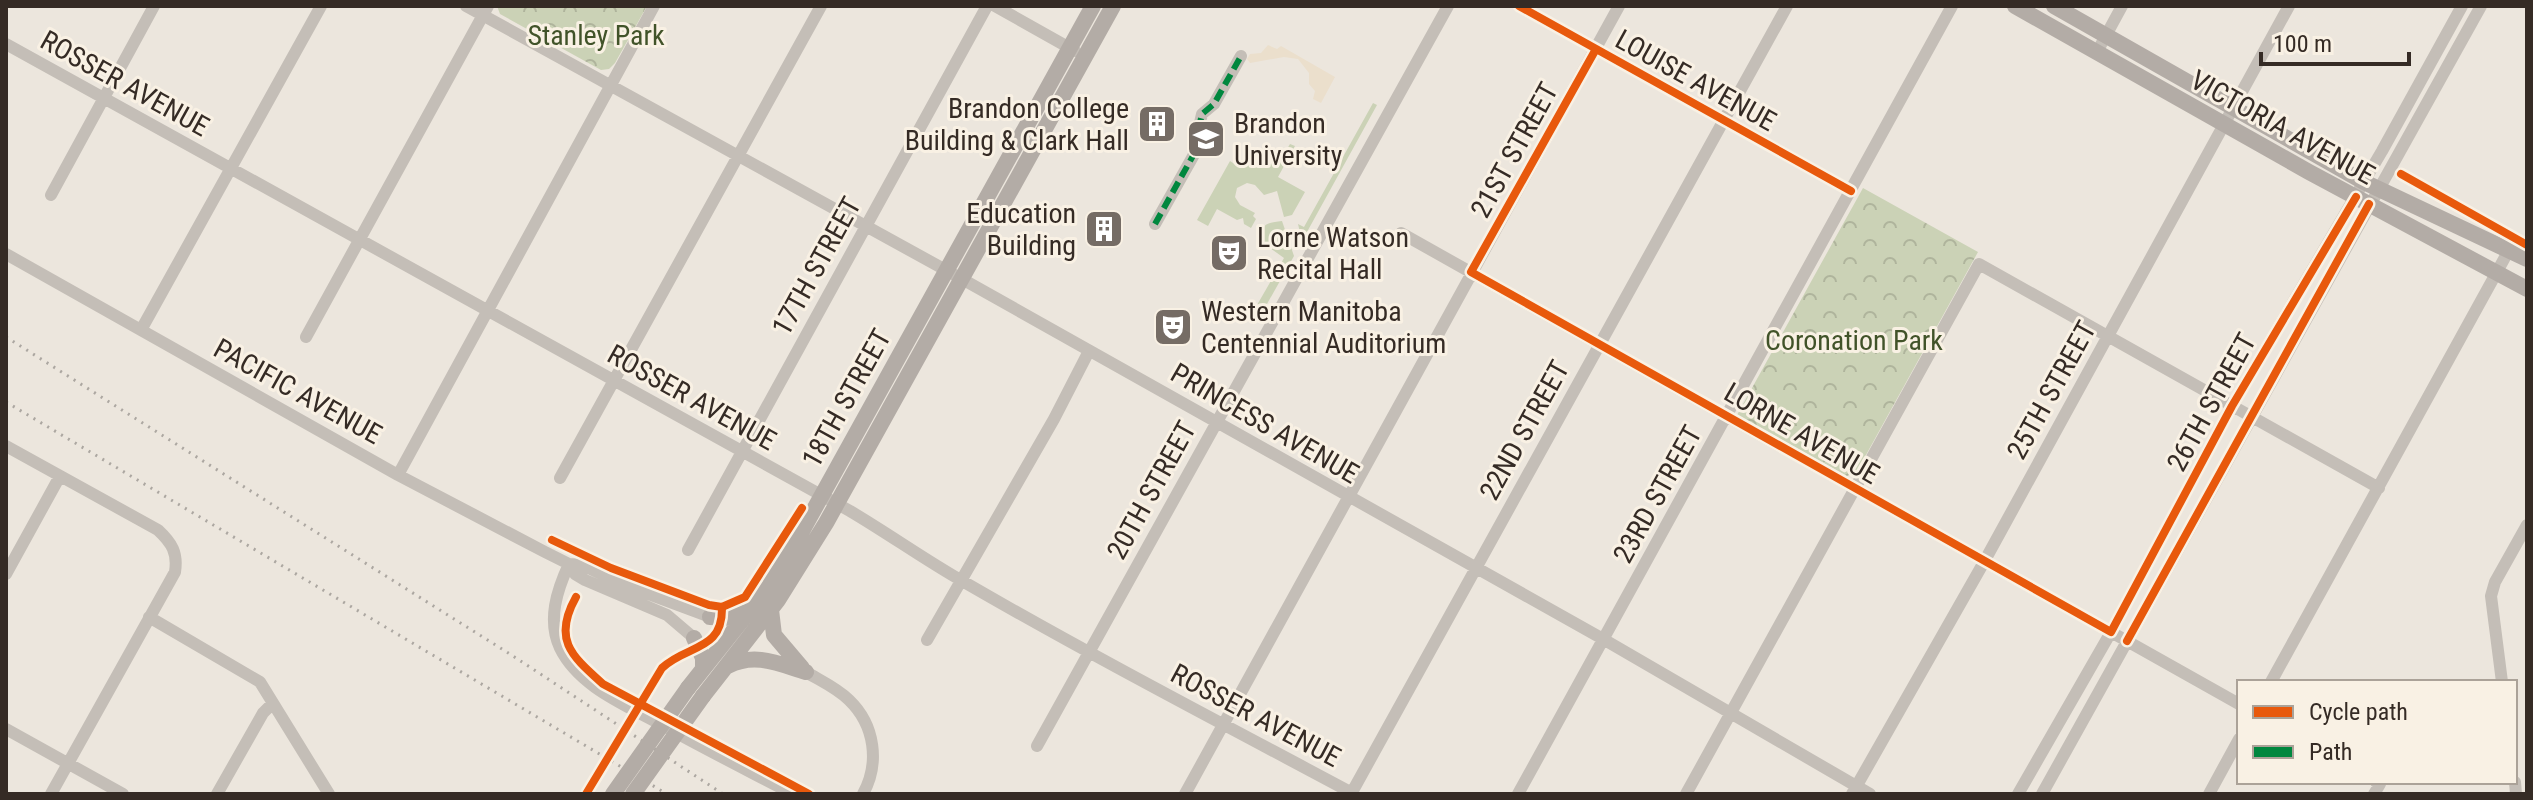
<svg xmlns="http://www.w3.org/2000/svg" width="2533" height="800" font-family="'Roboto Condensed',sans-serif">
<defs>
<pattern id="forest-crowns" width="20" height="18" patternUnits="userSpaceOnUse" patternTransform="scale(2)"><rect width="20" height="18" fill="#cbd2b6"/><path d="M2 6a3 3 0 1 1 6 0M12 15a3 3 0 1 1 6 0" fill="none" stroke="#afb49c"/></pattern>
</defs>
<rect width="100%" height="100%" fill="#ece6dd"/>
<path fill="#cbd2b6" d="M1373,103L1377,105L1302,241L1298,224L1304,227Z
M1290,144L1295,146L1278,177L1305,192L1292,215L1284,217L1277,191L1264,195L1255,185L1247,183L1237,188L1235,197L1240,205L1255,213L1253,216L1256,219L1251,228L1244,224L1243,218L1237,220L1217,209L1208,226L1197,220L1230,161L1236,165L1246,160C1254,170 1265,171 1274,161L1276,151L1287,149Z
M1282,221L1294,256L1258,320L1253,316V312L1284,258L1259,240C1267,225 1259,224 1282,221Z"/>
<path fill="url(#forest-crowns)" d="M497,6H647L615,63L609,69L601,70L500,14Z
M1863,188L1978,252L1856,473L1847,476L1737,415Z"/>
<path fill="#ebdfcc" d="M1268,45L1277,49L1281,46L1335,77L1321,103L1313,99L1315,91L1309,84V73L1298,59L1284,57L1250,63L1247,59L1250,54L1261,53Z"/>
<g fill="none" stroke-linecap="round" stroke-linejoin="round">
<path stroke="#c4beb7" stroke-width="12" d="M466,6L962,279L1603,639L1870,794
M995,6L1075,51
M1519,6L1851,191
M6,44L850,511C889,534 925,560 964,582C1092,656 1223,724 1354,794
M2097,52L2122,6
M1198,148L1204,136L1199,127L1202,114L1214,104L1241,56
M51,195L154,6
M1155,224L1196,151
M1401,233L2239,704
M6,254L398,475L545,552L569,564L582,565L632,588L710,617
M141,330L321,6
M306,337L488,6
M6,446L158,530C172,543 178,553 175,572L51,794
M398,475L654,6
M560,478L821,6
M688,550L987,6
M569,564C557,590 547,620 560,648C579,687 626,705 662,725C705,749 749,771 793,794
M569,564L575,574L585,580L667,615L694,638
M6,574L60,476
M149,617L260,682L329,794
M927,640L1054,419L1089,351
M806,672C821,681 837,688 849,700C875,725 880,763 863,794
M2271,682L2509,250
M2502,682L2491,596L2495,582L2527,525
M6,729L123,794
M1037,746L1448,6
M2515,782L2516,794
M217,794L263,713L273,703
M1185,794L1619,6
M1351,794L1787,6
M1518,794L1952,6
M1686,794L1979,264L2379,488
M1852,794L1984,562L2289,6
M2018,794L2111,632L2232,406L2382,151L2462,6
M2042,794L2481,6
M2209,794L2239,739
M2374,794L2380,784L2376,782"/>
<path stroke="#b3aca6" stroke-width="16" d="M2015,6L2309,172L2527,289
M2054,6L2364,182L2527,259
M771,610L774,635L802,668
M710,617L731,618L746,612
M694,638L703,658V669
M728,666C755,652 779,664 806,672
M688,688L765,591L791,551L1093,6
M703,696L778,600L826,523L1113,6"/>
<path stroke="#aca7a1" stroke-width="3" stroke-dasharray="2 6" stroke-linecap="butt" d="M6,337L513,656L723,794
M6,402L667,794"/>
<path stroke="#b3aca6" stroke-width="16" d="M613,794L688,688
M633,794L703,696"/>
<path stroke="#00873e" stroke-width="6" stroke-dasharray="12 6" stroke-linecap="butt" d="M1155,224L1204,136L1199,127L1202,114L1214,104L1241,56"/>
<g stroke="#f9f1e4" stroke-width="13">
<path id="cycleway" d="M1519,6L1851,191
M1596,49L1471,272L2111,632L2232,406L2356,197
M2401,174L2527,245
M552,540L611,568L709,605L722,607
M576,597C552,640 572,656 603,684L809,794
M2127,641L2369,204
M586,794L662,668C687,644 723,652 722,607L745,597L802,508"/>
</g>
<use href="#cycleway" stroke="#e8590c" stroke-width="8"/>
</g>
<defs>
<g id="building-square" transform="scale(2)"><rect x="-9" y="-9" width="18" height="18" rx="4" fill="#756c65" stroke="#f9f1e4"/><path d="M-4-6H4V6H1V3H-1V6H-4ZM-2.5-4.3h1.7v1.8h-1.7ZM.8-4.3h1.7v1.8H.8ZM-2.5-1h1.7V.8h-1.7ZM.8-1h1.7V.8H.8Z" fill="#fff"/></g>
<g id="university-square" transform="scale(2)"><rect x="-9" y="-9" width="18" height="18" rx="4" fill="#756c65" stroke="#f9f1e4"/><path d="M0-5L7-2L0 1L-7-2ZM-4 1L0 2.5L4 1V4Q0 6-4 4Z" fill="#fff"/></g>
<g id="theatre-square" transform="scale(2)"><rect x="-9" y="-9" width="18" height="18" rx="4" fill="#756c65" stroke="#f9f1e4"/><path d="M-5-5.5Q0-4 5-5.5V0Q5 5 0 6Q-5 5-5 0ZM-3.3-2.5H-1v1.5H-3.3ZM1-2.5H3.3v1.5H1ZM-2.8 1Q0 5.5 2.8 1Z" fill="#fff"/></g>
</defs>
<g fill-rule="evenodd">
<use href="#building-square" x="1157" y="124"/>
<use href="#university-square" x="1206" y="139"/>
<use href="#building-square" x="1104" y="229"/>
<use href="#theatre-square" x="1229" y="253"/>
<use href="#theatre-square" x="1173" y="327"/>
</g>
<g text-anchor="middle" stroke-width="6" stroke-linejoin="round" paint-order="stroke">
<g font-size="28" fill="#415329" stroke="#f9f1e4">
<text x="596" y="45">Stanley Park</text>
<text x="1854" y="350">Coronation Park</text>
</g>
<g font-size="28" fill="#352b25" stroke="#f9f1e4">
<text transform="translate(1696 80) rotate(29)" y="10">LOUISE AVENUE</text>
<text transform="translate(125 83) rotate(29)" y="10">ROSSER AVENUE</text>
<text transform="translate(2283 127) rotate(29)" y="10">VICTORIA AVENUE</text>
<text transform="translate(1514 150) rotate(-61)" y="10">21ST STREET</text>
<text transform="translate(816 266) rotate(-61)" y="10">17TH STREET</text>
<text transform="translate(2051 390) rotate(-61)" y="10">25TH STREET</text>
<text transform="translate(298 391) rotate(29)" y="10">PACIFIC AVENUE</text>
<text transform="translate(692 397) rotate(29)" y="10">ROSSER AVENUE</text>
<text transform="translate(846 398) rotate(-61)" y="10">18TH STREET</text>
<text transform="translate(2211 402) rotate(-61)" y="10">26TH STREET</text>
<text transform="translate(1265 423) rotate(30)" y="10">PRINCESS AVENUE</text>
<text transform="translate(1524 430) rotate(-61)" y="10">22ND STREET</text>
<text transform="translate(1802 433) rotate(30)" y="10">LORNE AVENUE</text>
<text transform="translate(1151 490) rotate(-61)" y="10">20TH STREET</text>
<text transform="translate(1657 494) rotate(-61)" y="10">23RD STREET</text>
<text transform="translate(1256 715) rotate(28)" y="10">ROSSER AVENUE</text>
</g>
<g font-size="28" fill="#352b25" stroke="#f9f1e4" text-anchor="start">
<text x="1129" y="118" text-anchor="end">Brandon College<tspan x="1129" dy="32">Building &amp; Clark Hall</tspan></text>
<text x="1234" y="133">Brandon<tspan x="1234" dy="32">University</tspan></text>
<text x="1076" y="223" text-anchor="end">Education<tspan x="1076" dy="32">Building</tspan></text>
<text x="1257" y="247">Lorne Watson<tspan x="1257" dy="32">Recital Hall</tspan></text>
<text x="1201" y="321">Western Manitoba<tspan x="1201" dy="32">Centennial Auditorium</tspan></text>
</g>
</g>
<rect width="2533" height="800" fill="none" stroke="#352b25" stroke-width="16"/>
<rect x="2237" y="680" width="280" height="104" fill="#f9f1e4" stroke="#aba298" stroke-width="2"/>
<rect x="2253" y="706" width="40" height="12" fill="#e8590c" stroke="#aba298" stroke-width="2"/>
<text x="2309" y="720" font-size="24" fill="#352b25">Cycle path</text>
<rect x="2253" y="746" width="40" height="12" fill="#00873e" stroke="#aba298" stroke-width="2"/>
<text x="2309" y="760" font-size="24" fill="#352b25">Path</text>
<path d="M2261 52v12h148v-12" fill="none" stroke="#352b25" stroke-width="4"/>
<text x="2273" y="52" font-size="24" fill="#352b25" stroke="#f9f1e4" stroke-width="6" paint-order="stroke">100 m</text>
</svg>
